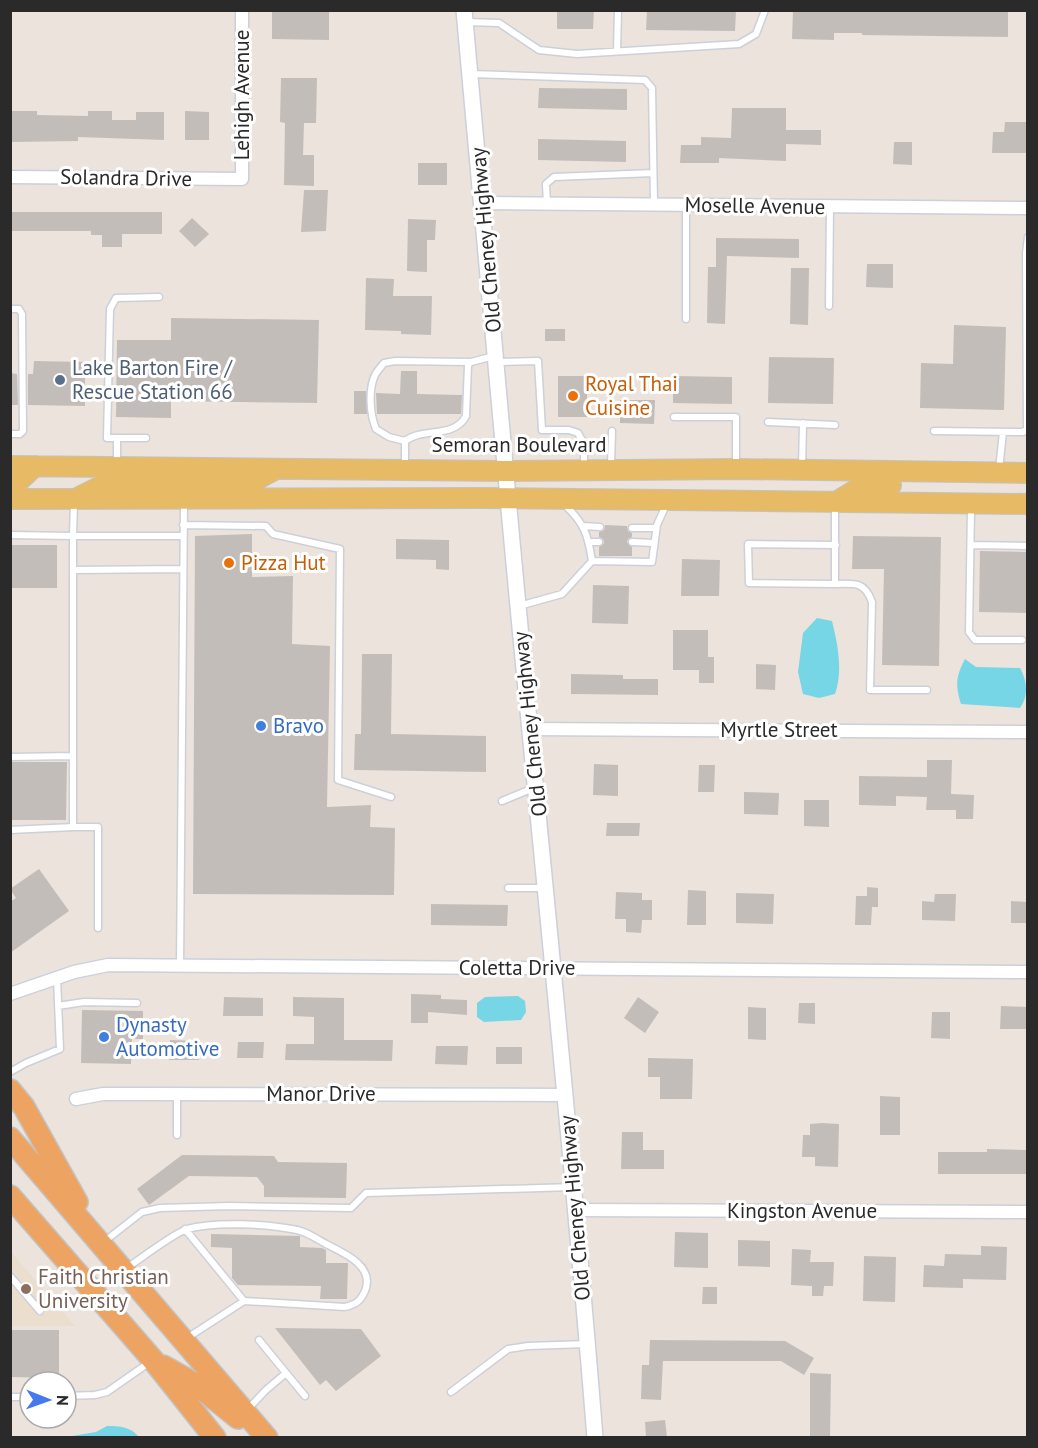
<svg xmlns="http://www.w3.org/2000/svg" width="1038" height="1448" font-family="'PT Sans',sans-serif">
<rect width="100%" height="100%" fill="#ebe3dc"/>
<path fill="#ebdecd" d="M11,1252L75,1326H11Z"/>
<path fill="#76d6e6" d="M817,618L832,621C838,645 843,671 835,694L819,698L803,694L798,672L803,633Z
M965,659L976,667L1020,668C1027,680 1029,696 1020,708L961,704C955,685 956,676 965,659Z
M518,996L525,1001L526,1012L521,1020L484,1022L477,1017V1003L485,997Z
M107,1426C120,1426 131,1427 139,1437H66L96,1432Z"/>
<path fill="#c3bdb9" d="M272,10H329V40L272,39Z
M557,10H594L593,29H557Z
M647,10H736L735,31L646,30Z
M793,10H1008V37L862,35V33H834V40L792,39Z
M281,78H317L316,123H304L303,155H314V186L284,185L285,123L280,122Z
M539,88L627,89V110L538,108Z
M732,108H786V130H821V145L786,144V161L719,158V163H680L681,145H701V137L731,138Z
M10,111H37V115L88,116V111H112V120H136V112H164V140L78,137V141L10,142Z
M185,111L209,112V140H185Z
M1005,122H1027V153H992L993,132H1004Z
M538,139L626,141V162L538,160Z
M894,142H912V165L893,164Z
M418,163H447V185H418Z
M304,190H328L326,231L301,232Z
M10,212H162V234H122V247H102V235H91V231H10Z
M192,218L209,234L195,247L179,231Z
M408,219L436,220L435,240H427V272L407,271Z
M716,238L799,239V258L727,256L725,324L707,323L708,267H716Z
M867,264H893V288L866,287Z
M791,268H809L808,325L790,324Z
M366,278L394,279L393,296H432L431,335L401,334V331L365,330Z
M171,318L319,320L317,403L171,401V418L116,417L117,340H171Z
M954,325L1006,327L1004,410L920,408L921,363L953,364Z
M545,329H565V341H545Z
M769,357L834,358L833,404L768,403Z
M34,361L85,362V406L28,405V374H33Z
M401,371H417V394L462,395L461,414H377L376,393L400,394Z
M10,373L17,374L18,405H10Z
M558,376H587V417H558Z
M673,376L732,377V404L673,403Z
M354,391H366L367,414H354Z
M620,400H655L654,424L620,423Z
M605,525L627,526L628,531L632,533V537L628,539L627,542L632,547V556H599V547L604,543L603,539L599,537V532L604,530Z
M252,534V577L293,576L292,644L330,646L327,807L371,805L370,827L395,828L394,895L193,894L195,536Z
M853,536L941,537L939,666L882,665L884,569H852Z
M396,539L449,540V570L436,569V560L396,559Z
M10,545H57V588H10Z
M980,551L1028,552V613L979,612Z
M682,559L720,560L719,596H681Z
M593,585L629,586L628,624L592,623Z
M673,630H708V657H714V683H699V670H673Z
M362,654H392L391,734L486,736V772L354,770L355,734H361Z
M756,664L776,665L775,690L756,689Z
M571,674L623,675V679H658V695L571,694Z
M927,760H952L951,794L974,795L973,819H956V810H926L927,797L896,796V806L859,805V776L927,777Z
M10,762H67L66,820H10Z
M594,764L618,765V796L593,795Z
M699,765H715L714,792H698Z
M744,792L779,793L778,815L744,814Z
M804,800H829V827L804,826Z
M607,823H640L639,836H606Z
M39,869L69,911L10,953V902L16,898L10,889Z
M867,887L878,888V907H872L871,925H855L856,896H867Z
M688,890L706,891V925H687Z
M616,892L642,893V900H652V920H642L641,933L626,932V919H615Z
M736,893L774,894L773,924L736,923Z
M935,894H956L955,921L922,920V901L934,902Z
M1011,901L1028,902V923H1011Z
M431,904L508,905L507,926L431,925Z
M411,994L441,995V999L467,1000V1015L428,1012V1023H411Z
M224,997L263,998V1016H223Z
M293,997L344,998V1040H393L392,1061L285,1060L286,1044H314V1017L293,1016Z
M638,997L659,1012L645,1033L624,1018Z
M799,1003H815V1024L798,1023Z
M1001,1006L1028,1007V1029H1000Z
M748,1007L766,1008V1040L748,1039Z
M82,1010L143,1011V1039H132L131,1064L81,1063Z
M932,1012H950V1039L931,1038Z
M170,1040L199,1041V1060H169Z
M238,1042H264L263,1058H237Z
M436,1046H468L467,1065L435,1064Z
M496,1047H522V1064H496Z
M648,1058L693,1059L692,1099H660V1077H648Z
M880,1096L900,1097V1135H880Z
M822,1123L839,1124L838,1167L815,1166V1157H802L803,1135H810V1124Z
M622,1132H643V1150H664V1169H621Z
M987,1149L1027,1150V1174H938V1152H987Z
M182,1155L274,1156L278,1162L347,1163L346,1198L264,1197V1186L257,1177L189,1176L149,1205L137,1189Z
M675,1232L708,1233V1268L674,1267Z
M211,1234L300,1236V1247L322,1248L326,1250V1263H348L347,1299H320L321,1286L238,1285L232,1278V1248L211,1247Z
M738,1240L770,1241V1267L738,1266Z
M981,1246L1007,1247L1006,1280L963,1279V1288L923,1287L924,1265L944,1266L945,1254L981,1255Z
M792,1249L811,1250L810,1262H834L833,1286H824L823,1296H812V1286L791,1285Z
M864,1256L896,1257L895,1302L863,1301Z
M703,1287H717V1304H702Z
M275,1328L361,1329L381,1356L336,1391L326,1380L320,1385Z
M10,1330H59V1378L10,1377Z
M650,1340L785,1341L814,1358L804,1375L781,1361H663L661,1400L641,1399L642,1365H649Z
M810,1373L831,1374L830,1437H810Z
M665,1420L667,1437H646L645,1422Z"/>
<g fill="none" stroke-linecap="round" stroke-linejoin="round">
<g stroke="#cbd0da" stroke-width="9">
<path id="service" d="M466,22L499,23L539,50L577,54L739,44L756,34L765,10
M617,51L618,10
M471,74L645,80L652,88L654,204
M547,204L546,184L554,177L653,173
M686,205V319
M829,306L830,206
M10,309H19L22,314L23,431L20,434H10
M497,362L538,361L542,430H569L578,433L584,444V468
M674,417H736V465
M768,422L835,425
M934,431L1023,432L1027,429L1026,253L1028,237
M146,438H107L110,309L116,298L159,297
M405,441L389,437L376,429C370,415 368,390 375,375C377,371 381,367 384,363L395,361L471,362
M117,463V438
M611,466L612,431
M405,468V441C423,427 454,439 466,416L468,365L471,362L494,356
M802,468L803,423
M999,470L1003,432
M835,503V584C855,583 865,582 872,602L870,690H927
M564,504C584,523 588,534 592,561
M971,508L969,632L975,640H1022
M183,525L266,526L273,534L340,549L338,780L391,797
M583,526L600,527
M632,528H656
M10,535L73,536L74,502
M589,542H599
M632,542L654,543
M971,545L1028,546
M73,570L183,569
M835,584L749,583L748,544L836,545
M519,606L562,594L592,561L652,562L657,525L666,505
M10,757L72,756
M502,801L536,787
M73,827H98V928
M10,830L73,827V536H183
M508,888H546
M180,966L184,502
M58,1006L84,1002L137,1003
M10,1072L26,1063L60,1049L57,978
M177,1135V1094
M185,1229L244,1301
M105,1241L142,1212L160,1208L229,1206L351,1208L366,1193L573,1187
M125,1269C139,1260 174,1233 187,1229C216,1221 268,1224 297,1230C307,1232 317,1239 326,1244C344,1253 375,1266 365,1291C360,1302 356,1304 345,1307L244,1301L187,1338
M10,1276L40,1311
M259,1340L286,1373
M451,1392L508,1349L528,1346L587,1344
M66,1396L95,1395L107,1392L150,1362
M10,1397H30
M248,1409L266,1390L286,1373L305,1396"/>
</g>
<g stroke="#cbd0da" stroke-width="15">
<path id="minor" d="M10,177L242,179V10
M483,203L1028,208
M530,729L1028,732
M10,994L74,972L108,965L1028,972
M76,1099L103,1094H151L565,1095
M576,1210L1028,1212"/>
</g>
<g stroke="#cbd0da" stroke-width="18">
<path id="tertiary" d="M464,10C480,180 494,350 510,520C538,826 571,1131 595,1438"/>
</g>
<g stroke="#c3c3c3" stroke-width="22">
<path id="primary" d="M10,466L505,471L736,469L1028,473
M10,483H17L35,466
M79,497L109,482H252L276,469
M10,499L482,498L1028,504
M836,502L865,484L891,485"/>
</g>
<g stroke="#c3c3c3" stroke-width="24">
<path id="trunk" d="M10,1090L24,1107L77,1202
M10,1138L267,1438
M10,1196L153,1360L215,1438
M163,1366L197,1385L238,1418"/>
</g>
<use href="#service" stroke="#fff" stroke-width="6"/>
<use href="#minor" stroke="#fff" stroke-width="12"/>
<use href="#tertiary" stroke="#fff" stroke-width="15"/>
<use href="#primary" stroke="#e7ba65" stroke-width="20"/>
<use href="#trunk" stroke="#eda462" stroke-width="21"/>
</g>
<circle fill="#5c6f8a" stroke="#fff" stroke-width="2" cx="60" cy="380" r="6"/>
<g fill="#e8710a" stroke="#fff" stroke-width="2">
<circle cx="573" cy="396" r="6"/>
<circle cx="229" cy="563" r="6"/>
</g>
<g fill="#3f7fe0" stroke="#fff" stroke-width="2">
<circle cx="261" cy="726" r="6"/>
<circle cx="104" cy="1037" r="6"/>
</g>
<circle fill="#8d6e63" stroke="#fff" stroke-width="2" cx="26" cy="1289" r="6"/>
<g text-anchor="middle" stroke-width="6" stroke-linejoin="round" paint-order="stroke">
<g font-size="21" fill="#2a2a2a" stroke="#fff">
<text transform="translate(242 95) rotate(-90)" y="7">Lehigh Avenue</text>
<text transform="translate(126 178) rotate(1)" y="7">Solandra Drive</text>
<text transform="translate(755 206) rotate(1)" y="7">Moselle Avenue</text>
<text transform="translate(486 240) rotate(-95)" y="7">Old Cheney Highway</text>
<text x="519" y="452">Semoran Boulevard</text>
<text transform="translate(530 724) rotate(-96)" y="7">Old Cheney Highway</text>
<text x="779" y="737">Myrtle Street</text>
<text x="517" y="975">Coletta Drive</text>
<text x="321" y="1101">Manor Drive</text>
<text transform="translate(575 1208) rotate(-95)" y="7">Old Cheney Highway</text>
<text x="802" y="1218">Kingston Avenue</text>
</g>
<g font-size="21" fill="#4e5e75" stroke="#fff" text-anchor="start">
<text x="72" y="375">Lake Barton Fire /<tspan x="72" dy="24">Rescue Station 66</tspan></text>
</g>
<g font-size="21" fill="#c56008" stroke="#fff" text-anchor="start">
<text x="585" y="391">Royal Thai<tspan x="585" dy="24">Cuisine</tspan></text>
<text x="241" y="570">Pizza Hut</text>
</g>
<g font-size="21" fill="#366cbe" stroke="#fff" text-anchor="start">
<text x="273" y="733">Bravo</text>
<text x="116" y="1032">Dynasty<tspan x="116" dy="24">Automotive</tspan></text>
</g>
<g font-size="21" fill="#785e54" stroke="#fff" text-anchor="start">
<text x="38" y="1284">Faith Christian<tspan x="38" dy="24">University</tspan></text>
</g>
</g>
<rect width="1038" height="1448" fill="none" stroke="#2a2a2a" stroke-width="24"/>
<g transform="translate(48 1400) rotate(91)"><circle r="28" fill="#ffffff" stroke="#aaaaaa" stroke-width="1.5"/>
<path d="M0-4.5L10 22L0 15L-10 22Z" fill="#4679ee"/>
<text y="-9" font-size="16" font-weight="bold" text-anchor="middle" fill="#2a2a2a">N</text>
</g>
</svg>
